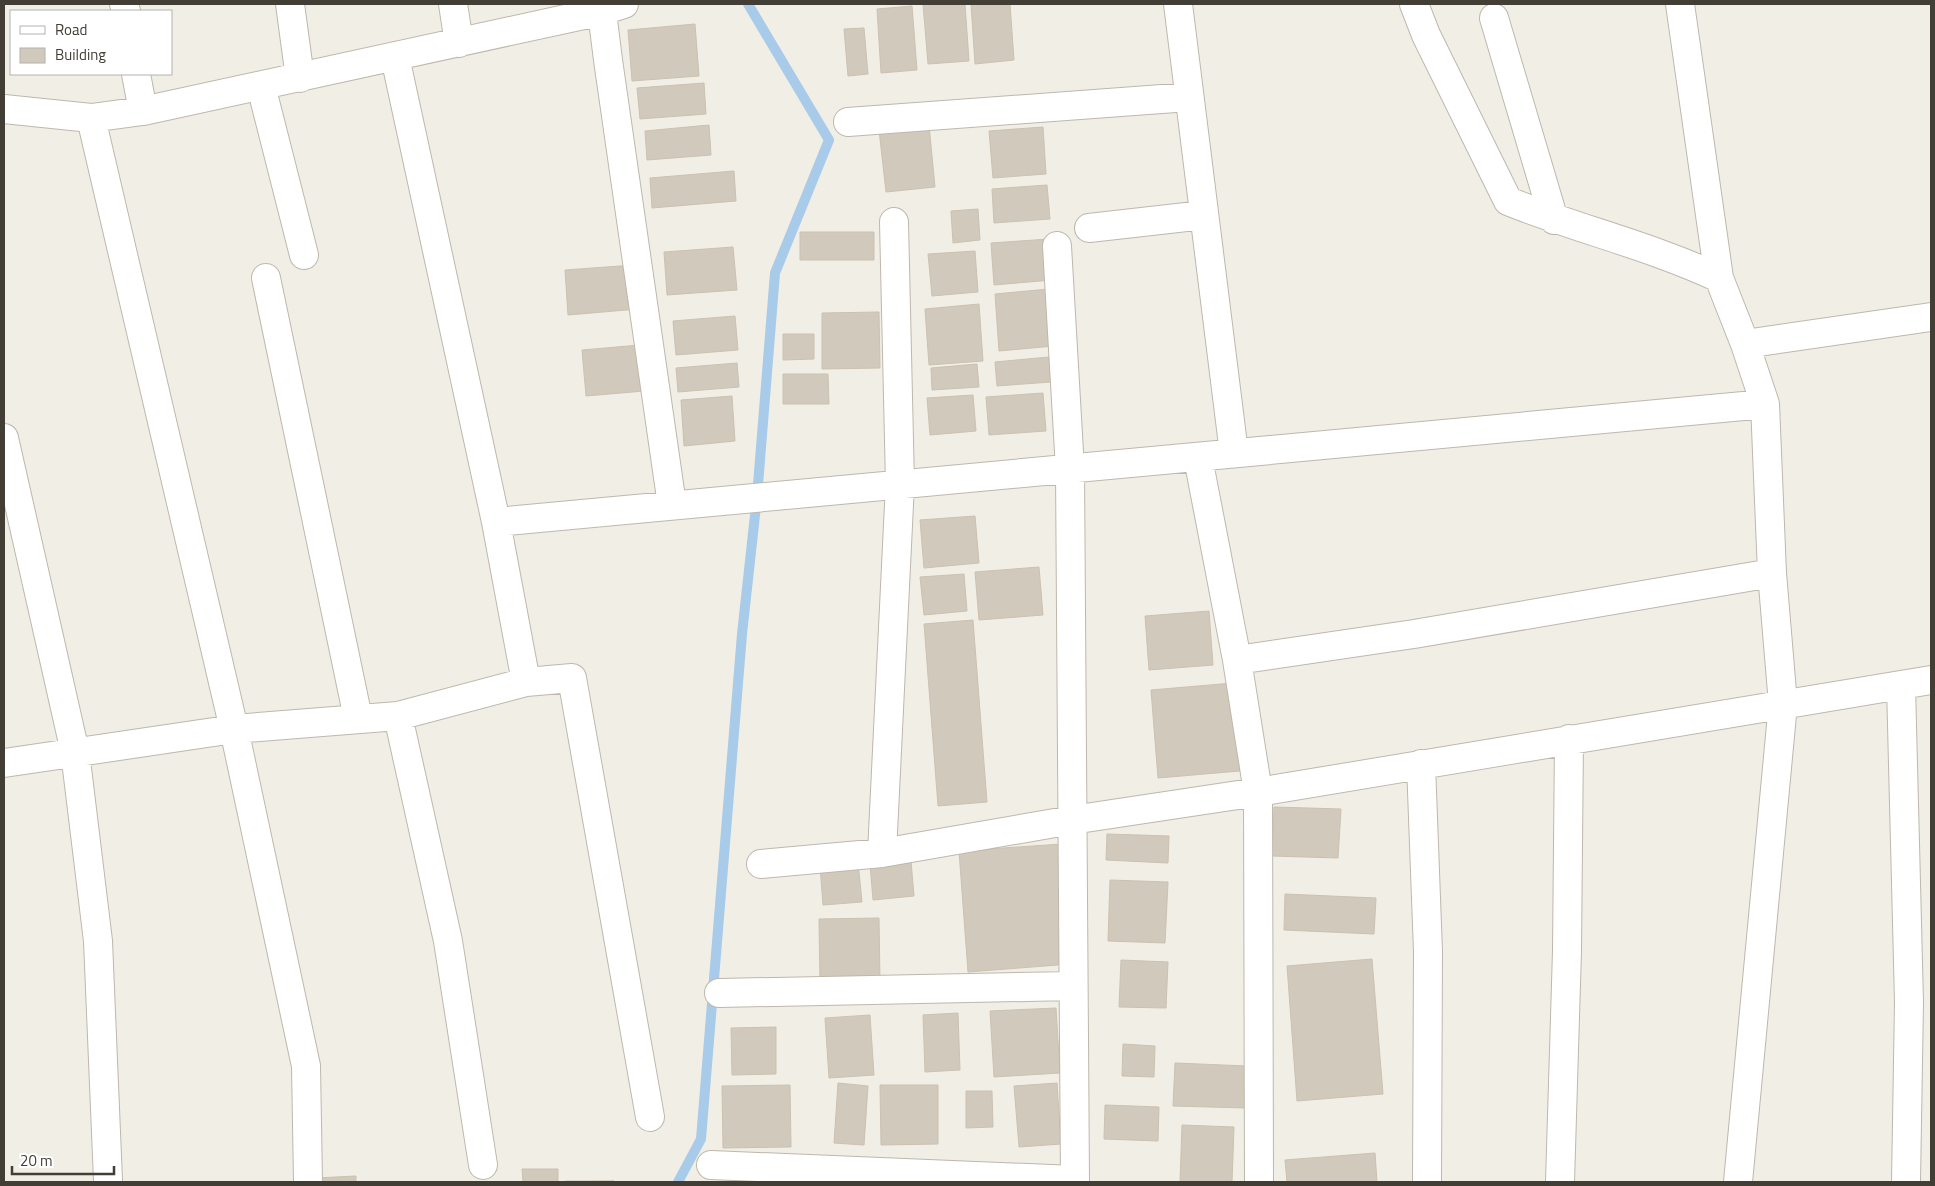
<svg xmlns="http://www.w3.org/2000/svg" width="1935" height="1186" font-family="'Titillium Web',sans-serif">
<rect width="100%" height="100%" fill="#f1eee5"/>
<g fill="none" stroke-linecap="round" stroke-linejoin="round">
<path stroke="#a7cbe8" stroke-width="10" d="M678,1182L701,1139L742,634L757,497L775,273L829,140L748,4"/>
</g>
<path fill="#d1c9bc" stroke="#cbc1b0" d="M923,4H965L969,61L928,64Z
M971,4H1010L1014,60L975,64Z
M912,6L917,70L881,73L877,9Z
M695,24L699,76L632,81L628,30Z
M864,28L868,74L848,76L844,29Z
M704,83L706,114L640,119L637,88Z
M709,125L711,155L647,160L645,131Z
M929,125L935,187L886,192L879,130Z
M1043,127L1046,174L993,178L989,131Z
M734,171L736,201L652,208L650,178Z
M1047,185L1050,219L994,223L992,189Z
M978,209L980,240L953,243L951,211Z
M800,232H874V260H800Z
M1049,239L1052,280L994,285L991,243Z
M733,247L737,290L667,295L664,252Z
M975,251L978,292L932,296L928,254Z
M634,265L638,309L568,315L565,270Z
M1049,289L1054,346L999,351L995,294Z
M979,304L983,361L929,365L925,309Z
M879,312L880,368L822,369V313Z
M735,316L738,350L676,355L673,321Z
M783,334H814V359L783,360Z
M640,345L644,391L586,396L582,350Z
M1049,357L1051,382L997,386L995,362Z
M737,363L739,387L678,392L676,368Z
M977,364L979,387L932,390L931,368Z
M783,374H828L829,404H783Z
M1043,393L1046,431L989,435L986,397Z
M973,395L976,431L930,435L927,398Z
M732,396L735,441L684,446L681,400Z
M975,516L979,563L924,568L920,520Z
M1039,567L1043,615L979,620L975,572Z
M964,574L967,611L924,615L920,577Z
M1209,611L1213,665L1149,670L1145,616Z
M973,620L987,802L938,806L924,624Z
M1233,683L1240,771L1158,778L1151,690Z
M1274,807L1341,809L1338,858L1272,856Z
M1107,834L1169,836L1168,863L1106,860Z
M1062,844L1071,964L968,972L959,851Z
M911,861L914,896L873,900L870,864Z
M858,862L862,902L823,905L820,866Z
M1110,880L1168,882L1165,943L1108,941Z
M1285,894L1376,898L1374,934L1284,930Z
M879,918L880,983L820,984L819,919Z
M1372,959L1383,1094L1297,1101L1287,966Z
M1121,960L1168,962L1166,1008L1119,1007Z
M1056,1008L1060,1073L994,1077L990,1011Z
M958,1013L960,1070L925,1072L923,1015Z
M870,1015L874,1075L829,1078L825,1018Z
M776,1027V1074L732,1075L731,1028Z
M1123,1044L1155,1046L1154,1077L1122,1076Z
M1175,1063L1247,1066L1246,1108L1173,1106Z
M838,1083L868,1086L864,1145L834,1143Z
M1057,1083L1061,1144L1019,1147L1014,1086Z
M790,1085L791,1147L723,1148L722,1086Z
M880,1085H938V1144L881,1145Z
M966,1091H992L993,1127L966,1128Z
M1105,1105L1159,1107L1158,1141L1104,1139Z
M1182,1125L1234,1127L1232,1182H1180Z
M1375,1153L1377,1182H1287L1285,1160Z
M522,1169H558V1182H523Z
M356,1176V1182H316V1178Z
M565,1181H614L565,1182Z"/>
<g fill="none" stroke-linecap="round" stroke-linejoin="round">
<g stroke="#beb8ac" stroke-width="30">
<path id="minor" d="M124,4L126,11
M290,4L300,78
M453,4L459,43
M601,4L608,60L672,505
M1178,4L1234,453
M1414,4L1426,35L1508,201C1577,229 1651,246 1719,278
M1680,4L1719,278L1745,344L1765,404L1772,573L1783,704L1738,1182
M1494,18L1554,220
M136,74L143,111
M261,86L304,255
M4,109L91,118L143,111L602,11L624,4
M91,118L234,729L306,1066L308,1182
M848,122L1189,97
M1089,228L1204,215
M1057,246L1070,469L1075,1182
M266,278L358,718
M1745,344L1931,317
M4,438L75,752L98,941L108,1180
M1198,458L1237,660L1258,792L1259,1182
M496,522L1765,404
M1237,660L1414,634L1772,573
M526,682L572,678L650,1117
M1901,685L1909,1002L1906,1182
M398,716L448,941L483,1165
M4,763L234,729L398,716L526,682L496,522L395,57
M1421,764L1428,952L1427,1182
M882,853L1072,820L1258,792L1931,680
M761,864L882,853L900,484L894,222
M719,993L1073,986
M711,1165L1075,1180
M1560,1182L1567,951L1569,739"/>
</g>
<use href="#minor" stroke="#fff" stroke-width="28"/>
</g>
<rect width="1935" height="1186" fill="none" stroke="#423e36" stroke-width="10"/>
<rect x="10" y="10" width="162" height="65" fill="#ffffff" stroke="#b3b2af"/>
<rect x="20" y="26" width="25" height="8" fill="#ffffff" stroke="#b3b2af"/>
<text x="55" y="35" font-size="15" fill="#423e36">Road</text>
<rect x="20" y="48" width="25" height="15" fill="#d1c9bc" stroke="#b3b2af"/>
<text x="55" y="60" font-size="15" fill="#423e36">Building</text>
<path d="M12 1166v8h102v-8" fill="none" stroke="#423e36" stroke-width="2.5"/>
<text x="20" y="1166" font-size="15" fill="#423e36" stroke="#ffffff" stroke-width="4" paint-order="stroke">20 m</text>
</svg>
